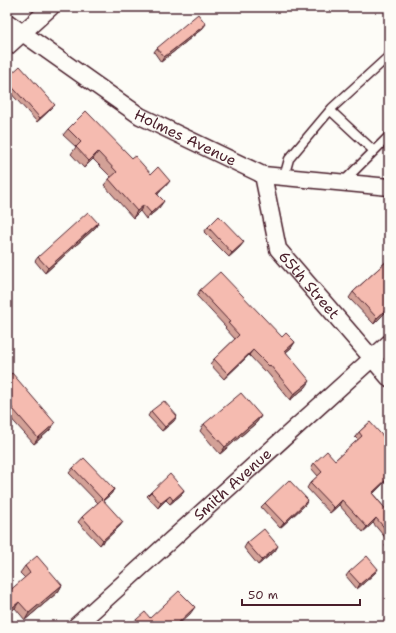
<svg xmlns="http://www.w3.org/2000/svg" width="396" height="633" font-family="'Shantell Sans',sans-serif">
<rect width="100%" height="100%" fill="#fdfcf7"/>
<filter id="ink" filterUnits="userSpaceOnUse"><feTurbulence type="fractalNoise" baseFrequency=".025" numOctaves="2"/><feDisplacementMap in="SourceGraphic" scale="8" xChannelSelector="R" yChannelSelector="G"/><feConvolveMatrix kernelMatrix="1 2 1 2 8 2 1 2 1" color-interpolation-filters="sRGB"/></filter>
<g filter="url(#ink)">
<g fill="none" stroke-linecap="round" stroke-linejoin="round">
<g stroke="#4a1f2b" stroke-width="11">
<path id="lane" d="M331,111L374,151
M284,177L289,159L332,108L389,56
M343,182L389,136"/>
</g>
<g stroke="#4a1f2b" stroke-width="19">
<g id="street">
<path id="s1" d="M7,22L140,116L263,175L389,187"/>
<path d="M7,47L51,7"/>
<path id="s2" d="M263,175L278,249L389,378"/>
<path id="s3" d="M76,626L389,343"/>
</g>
</g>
<use href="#lane" stroke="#fdfcf7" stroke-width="8"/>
<use href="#street" stroke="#fdfcf7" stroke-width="16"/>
</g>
<path fill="#d3a197" stroke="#4a1f2b" d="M203,28L161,62L154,52L157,48Z
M7,78L51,109L37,122L7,89Z
M68,129L132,158L151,174L165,187L158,194L159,208L146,219L140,211L133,218L104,185L111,177L93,159L84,168L71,154L76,147L63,135Z
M98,223L95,228L45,273L35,261L38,257Z
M208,227L240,247L229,257L204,232Z
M389,259V309L374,324L349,298L353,292Z
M200,290L282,337L295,342L291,348L286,352L306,387L290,400L266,371L265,372L249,355L224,379L210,364L214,359L235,339L225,328L226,327L197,296Z
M7,377L50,430L34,444L7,414Z
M151,411L174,421L162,431L148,416Z
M261,416L256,423L220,454L200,431L204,424Z
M370,422L389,478L373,494L389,513V550L385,546L388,541L373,523L363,532L339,505L330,513L307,488L310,483L318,476L311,468L314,463L335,460L358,440L355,437L359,432Z
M73,468L114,489L111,494L103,501L120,526L100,545L78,522L82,517L98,503L69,473Z
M184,490L181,495L170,504L166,500L158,508L147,496L151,492Z
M265,503L305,505L280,528L261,507Z
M247,543L275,551L258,565L244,548Z
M25,566L62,585L58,592L25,620L15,608L7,615V593L25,578L20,573Z
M378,569L375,573L357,589L346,576L349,572Z"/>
<path fill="#ac837b" stroke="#4a1f2b" d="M206,24L203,28L161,62L164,57Z
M55,105L51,109L37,122L40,118Z
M98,152L93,159L84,168L89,161Z
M170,181L165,187L152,199L156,193Z
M164,201L159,208L146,219L151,213Z
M144,205L140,211L133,218L137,211Z
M98,223L95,228L45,273L48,268Z
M244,242L240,247L229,257L232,253Z
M389,307V309L374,324L377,318Z
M295,342L291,348L281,356L285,351Z
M253,350L249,355L224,379L228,374Z
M310,381L306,387L290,400L294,394Z
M177,416L174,421L162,431L165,427Z
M261,416L256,423L220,454L225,447Z
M55,423L50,430L34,444L38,438Z
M389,477V478L368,498L372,493Z
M114,489L111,494L99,504Z
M184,490L181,495L170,504L173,500Z
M170,496L158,508L161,503Z
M308,500L305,505L280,528L284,523Z
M342,500L339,505L330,513L334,508Z
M376,518L373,523L363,532L367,527Z
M123,522L120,526L100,545L103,540Z
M278,546L275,551L258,565L262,560Z
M378,569L375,573L357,589L360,584Z
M62,585L58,592L25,620L29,613Z
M19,602L15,608L7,615V612Z
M195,607L190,614L177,626H175Z"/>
<path fill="#f5bbb0" stroke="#4a1f2b" d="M198,14L206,24L164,57L157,48Z
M20,66L55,105L40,118L7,81V78Z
M86,111L132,158L135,156L151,174L158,167L170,181L156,193L164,201L151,213L144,205L137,211L109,179L117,172L98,152L89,161L76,147L81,142L68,129Z
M88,212L98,223L48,268L38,257Z
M219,216L244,242L232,253L208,227Z
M389,259V307L377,318L353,292Z
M220,272L282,337L286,333L295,342L285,351L310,381L294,394L270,365L269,366L253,350L228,374L214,359L239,335L228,323L230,322L200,290Z
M12,373L55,423L38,438L7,402V377Z
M241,393L261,416L225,447L204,424Z
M164,401L177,416L165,427L151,411Z
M370,422L389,443V477L372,493L389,513V533L376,518L367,527L342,500L334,508L310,483L322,472L314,463L327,451L335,460L362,436L359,432Z
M84,458L114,489L103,500L123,522L103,540L82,517L102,499L73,468Z
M170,474L184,490L173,500L170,496L161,503L151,492Z
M289,480L308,500L284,523L265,503Z
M264,529L278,546L262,560L247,543Z
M37,556L62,585L29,613L19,602L7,612V593L30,573L25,566Z
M367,556L378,569L360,584L349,572Z
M179,591L195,607L175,626H129L145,612L150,618Z"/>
</g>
<g text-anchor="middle" stroke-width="3" stroke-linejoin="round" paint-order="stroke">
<g font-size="15" fill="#4a1f2b" stroke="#fdfcf7">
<text dy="5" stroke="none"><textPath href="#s1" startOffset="213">Holmes Avenue</textPath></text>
<text dy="5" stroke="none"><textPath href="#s2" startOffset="123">65th Street</textPath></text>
<text dy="5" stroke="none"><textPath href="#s3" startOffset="211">Smith Avenue</textPath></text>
</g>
</g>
<rect width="396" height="633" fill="none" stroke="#fdfcf7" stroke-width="24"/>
<rect x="12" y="12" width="372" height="609" fill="none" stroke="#4a1f2b" stroke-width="1.5" filter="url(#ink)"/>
<path d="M242 599v6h118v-6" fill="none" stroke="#4a1f2b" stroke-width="2"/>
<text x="248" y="599" font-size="12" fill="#4a1f2b" stroke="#fdfcf7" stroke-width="3" paint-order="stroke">50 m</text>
</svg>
